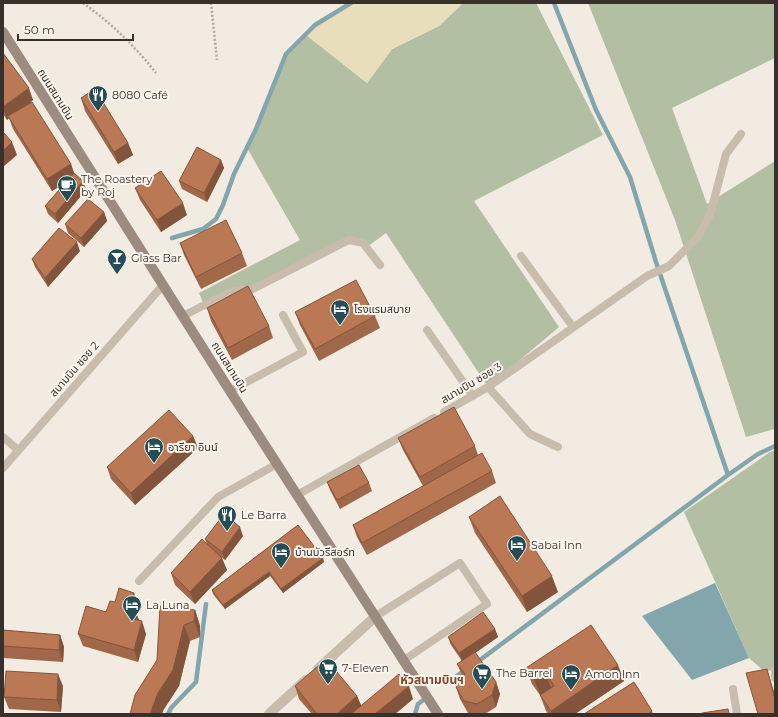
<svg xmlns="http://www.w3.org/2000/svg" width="778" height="717" font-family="Montserrat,'Noto Sans Thai',sans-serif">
<rect width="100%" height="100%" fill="#f1ebe1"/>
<path fill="#b2bfa2" d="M463,3H536L603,135L474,201L559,327L488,387L386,233L367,247L349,240L253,289L204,305L199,293L300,240L247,148L286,54L305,34L367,83L392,49L439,26Z
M588,3H775V58L672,108L707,204L775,161V429L746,437L675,220Z
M775,450V670L764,671L749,658L684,512L770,452Z"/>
<path fill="#e9debb" d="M351,3H463L439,26L392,49L367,83L305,34L315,25Z"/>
<path fill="#82a6ac" d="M715,583L749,658L692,680L642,616Z"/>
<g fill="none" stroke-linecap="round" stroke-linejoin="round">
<path stroke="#82a6ac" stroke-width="4.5" d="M172,238L203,229L216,219L223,205L234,174L256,129L286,54L315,25L351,3
M728,475L758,454L775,446
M476,663L728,475L656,262L630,177L596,110L554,3
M447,683L465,670
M168,714L171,708L196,682L206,604
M415,714L418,704L422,701"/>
<path stroke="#b4a798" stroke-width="2.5" stroke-dasharray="2 2" stroke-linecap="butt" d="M83,3C111,23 135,46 156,73
M211,3L217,60"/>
<path stroke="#c8bdad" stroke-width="8" d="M521,256L573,327
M183,316L232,291L253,289L349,240L363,243L380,265
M427,330L473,396
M488,387L530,434L558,447
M230,391L303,352L283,315
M444,412L488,387L647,276L669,266L698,237L710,215L726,154L741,134
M3,437L18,450
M3,468L163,285
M297,495L434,418
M139,581L218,497L277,464
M376,616L460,563L487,604L404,660
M775,671V678
M733,689L737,714"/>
<path stroke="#c8bdad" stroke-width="10" d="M318,669L376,616
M269,714L306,680"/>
<path stroke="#9c8c7f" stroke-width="10" d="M3,32L230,391L438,714"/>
</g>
<path fill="#a16749" d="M3,53L33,100L31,102L71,164L74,173L83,181L86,190L58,223L48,214L45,206L65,183L52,191L13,129L9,118L7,120L3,114Z
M81,98L128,143L133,155L118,164L85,111Z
M221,160L224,168L207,202L182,189L179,181Z
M135,188L187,215L161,232L140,200Z
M104,212L107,221L84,247L68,233L65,224Z
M180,243L242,253L247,266L201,289L184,255Z
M80,251L48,287L35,267L32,259Z
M207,308L269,326L273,338L232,360L211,321Z
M295,312L375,316L380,328L319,361L300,325Z
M193,436L198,448L135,505L111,479L107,467Z
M398,438L475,446L478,455L492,471L496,483L367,555L357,537L353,525L423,486L403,450Z
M327,482L369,483L372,491L340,509L330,490Z
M469,517L558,592L527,612L475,533Z
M298,525L324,562L283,593L270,576L225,609L213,594L212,590Z
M243,536L225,560L221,557L227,570L195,604L175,585L171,573L207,544L205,539Z
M115,602L138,605L136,613L139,621L146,634L138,662L83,646L78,634L106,612Z
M195,610L200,626V637L190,641L179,686L164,709L135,695Z
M495,629L498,637L475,653L496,682L500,694L496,707L485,714H472L468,713L460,699L456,687L463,677L457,664L462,661L451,645L448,637Z
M3,630L60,635L64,647L63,662L3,658Z
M526,668L624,681L575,714H548L546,711L540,695L551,688L540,695L532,684Z
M63,686L61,712L9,709L4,697Z
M295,686L357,696L361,705L413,699L395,714H312L299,699Z
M652,711L653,714H584Z"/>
<path fill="#83543c" d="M29,88L33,100L9,118L8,116L9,118L7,120L3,107Z
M12,142L17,155L3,167V151Z
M128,143L133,155L118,164L114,152Z
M221,160L224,168L207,202L204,193Z
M71,164L75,176L52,191L47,179Z
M83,181L86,190L58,223L55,214Z
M183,203L187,215L161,232L157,220Z
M104,212L107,221L84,247L81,238Z
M77,242L80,251L48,287L45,278Z
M193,436L198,448L135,505L131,493Z
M240,527L243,536L225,560L222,552Z
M222,558L227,570L195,604L190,592Z
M323,558L324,562L283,593L281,589Z
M269,572L270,576L225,609L223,605Z
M552,576L558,592L527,612L522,596Z
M134,593L138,605L136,613L140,622L137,631L129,609Z
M195,610L200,626V637L194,621Z
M142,621L146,634L138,662L134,650Z
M184,625L190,641L179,686L164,709L162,714H150Z
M495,629L498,637L462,662L459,653Z
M60,635L64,647L63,662L59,650Z
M618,665L624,681L575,714H552L551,711Z
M767,669L775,695V699Z
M545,672L551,688L540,695L534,679Z
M58,674L63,686L61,712L57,700Z
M496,682L500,694L496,707L492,695Z
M409,686L413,699L395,714H375Z
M357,696L362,708L356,714H337Z"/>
<path fill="#bb7855" stroke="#83543c" d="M3,53L29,88L3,107Z
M95,89L128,143L114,152L81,98Z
M32,102L71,164L47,179L8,116Z
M3,132L12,142L3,151Z
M197,147L221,160L204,193L179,181Z
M161,171L183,203L157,220L135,188Z
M74,173L83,181L55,214L45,206Z
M88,199L104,212L81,238L65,224Z
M226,220L242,253L196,277L180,243Z
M59,228L77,242L45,278L32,259Z
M356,280L375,316L315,349L295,312Z
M248,286L269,326L228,348L207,308Z
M454,407L475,446L420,477L398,438Z
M169,410L193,436L131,493L107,467Z
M482,453L492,471L362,543L353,525Z
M359,465L369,483L337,500L327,482Z
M500,496L552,576L522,596L469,517Z
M224,514L240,527L222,552L205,539Z
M298,525L323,558L281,589L269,572L223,605L212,590Z
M202,539L222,558L190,592L171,573Z
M119,588L134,593L129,609L135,610L133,619L142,621L134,650L78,634L86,606L106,612L110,601L115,602Z
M160,606L195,610L194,621L184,625L173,670L158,693L150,714H130L135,695L157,660Z
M483,612L495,629L459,653L448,637Z
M591,625L618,665L551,711L540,695L554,686L545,672L534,679L526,668Z
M3,630L60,635L59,650L3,646Z
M475,652L496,682L492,695L477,704L464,701L456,687L465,674L457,664Z
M326,659L357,696L337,714H317L295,686Z
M767,669L775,699V714H758L746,673Z
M6,671L58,674L57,700L4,697Z
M399,674L409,686L375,714H351Z
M634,682L652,711L648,714H584Z
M728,709L729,714H703L702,713Z"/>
<defs>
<g id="restaurant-pin" transform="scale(1)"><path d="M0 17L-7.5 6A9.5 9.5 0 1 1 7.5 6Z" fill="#244d56" stroke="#f9f5ed"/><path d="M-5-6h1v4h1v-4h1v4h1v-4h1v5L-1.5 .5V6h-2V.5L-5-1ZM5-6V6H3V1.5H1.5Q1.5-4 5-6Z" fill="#fff"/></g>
<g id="cafe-pin" transform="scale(1)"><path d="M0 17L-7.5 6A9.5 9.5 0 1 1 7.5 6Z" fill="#244d56" stroke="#f9f5ed"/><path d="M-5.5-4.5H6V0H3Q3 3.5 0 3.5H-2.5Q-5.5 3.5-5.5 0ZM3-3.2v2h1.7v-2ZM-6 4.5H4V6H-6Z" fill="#fff"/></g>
<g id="bar-pin" transform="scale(1)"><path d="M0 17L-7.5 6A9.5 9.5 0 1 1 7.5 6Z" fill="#244d56" stroke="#f9f5ed"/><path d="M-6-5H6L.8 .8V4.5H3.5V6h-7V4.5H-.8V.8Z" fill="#fff"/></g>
<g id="hotel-pin" transform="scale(1)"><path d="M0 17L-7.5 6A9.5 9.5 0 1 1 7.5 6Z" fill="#244d56" stroke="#f9f5ed"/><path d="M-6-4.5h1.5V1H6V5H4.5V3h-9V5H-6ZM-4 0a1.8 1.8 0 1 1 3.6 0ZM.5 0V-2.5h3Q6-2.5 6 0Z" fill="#fff"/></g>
<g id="supermarket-pin" transform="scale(1)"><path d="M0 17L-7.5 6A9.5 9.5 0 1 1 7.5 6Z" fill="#244d56" stroke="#f9f5ed"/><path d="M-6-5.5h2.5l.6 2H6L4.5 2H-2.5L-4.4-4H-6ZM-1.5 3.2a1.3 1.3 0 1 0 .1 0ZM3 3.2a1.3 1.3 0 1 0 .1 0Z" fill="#fff"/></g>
</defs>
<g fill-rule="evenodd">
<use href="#restaurant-pin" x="98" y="95"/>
<use href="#cafe-pin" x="67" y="185"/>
<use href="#bar-pin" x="117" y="258"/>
<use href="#hotel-pin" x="340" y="309"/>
<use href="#hotel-pin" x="154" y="447"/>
<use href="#restaurant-pin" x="227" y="515"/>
<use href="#hotel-pin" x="517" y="545"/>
<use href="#hotel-pin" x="281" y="552"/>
<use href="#hotel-pin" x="132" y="605"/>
<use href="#supermarket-pin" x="328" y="668"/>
<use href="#supermarket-pin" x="482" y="673"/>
<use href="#hotel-pin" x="571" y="674"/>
</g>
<g text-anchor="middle" stroke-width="4" stroke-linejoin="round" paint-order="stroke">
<g font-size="11" fill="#38302b" stroke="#f9f5ed">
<text transform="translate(56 94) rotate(58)" y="4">ถนนสนามบิน</text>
<text transform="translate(230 367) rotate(58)" y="4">ถนนสนามบิน</text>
<text transform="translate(74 369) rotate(-49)" y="4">สนามบิน ซอย 2</text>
<text transform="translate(471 383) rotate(-31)" y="4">สนามบิน ซอย 3</text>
</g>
<g font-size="11" fill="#38302b" stroke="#f9f5ed" text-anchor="start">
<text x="112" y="99">8080 Café</text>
<text x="81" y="183">The Roastery<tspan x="81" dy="13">by Roj</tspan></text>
<text x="131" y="262">Glass Bar</text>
<text x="354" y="313">โรงแรมสบาย</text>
<text x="168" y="451">อารียา อินน์</text>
<text x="241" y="519">Le Barra</text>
<text x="531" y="549">Sabai Inn</text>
<text x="295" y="556">บ้านบัวรีสอร์ท</text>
<text x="146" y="609">La Luna</text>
<text x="342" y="672">7-Eleven</text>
<text x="496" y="677">The Barrel</text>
<text x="585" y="678">Amon Inn</text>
</g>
<g font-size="12" font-weight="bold" fill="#7f482c" stroke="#f9f5ed">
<text x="432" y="684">หัวสนามบินฯ</text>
</g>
</g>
<rect width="778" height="717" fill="none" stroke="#38302b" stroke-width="8"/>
<path d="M18 34v6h115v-6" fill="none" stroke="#38302b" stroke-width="2"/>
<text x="24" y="34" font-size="12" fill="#38302b" stroke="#f9f5ed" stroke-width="3" paint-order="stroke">50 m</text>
</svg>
